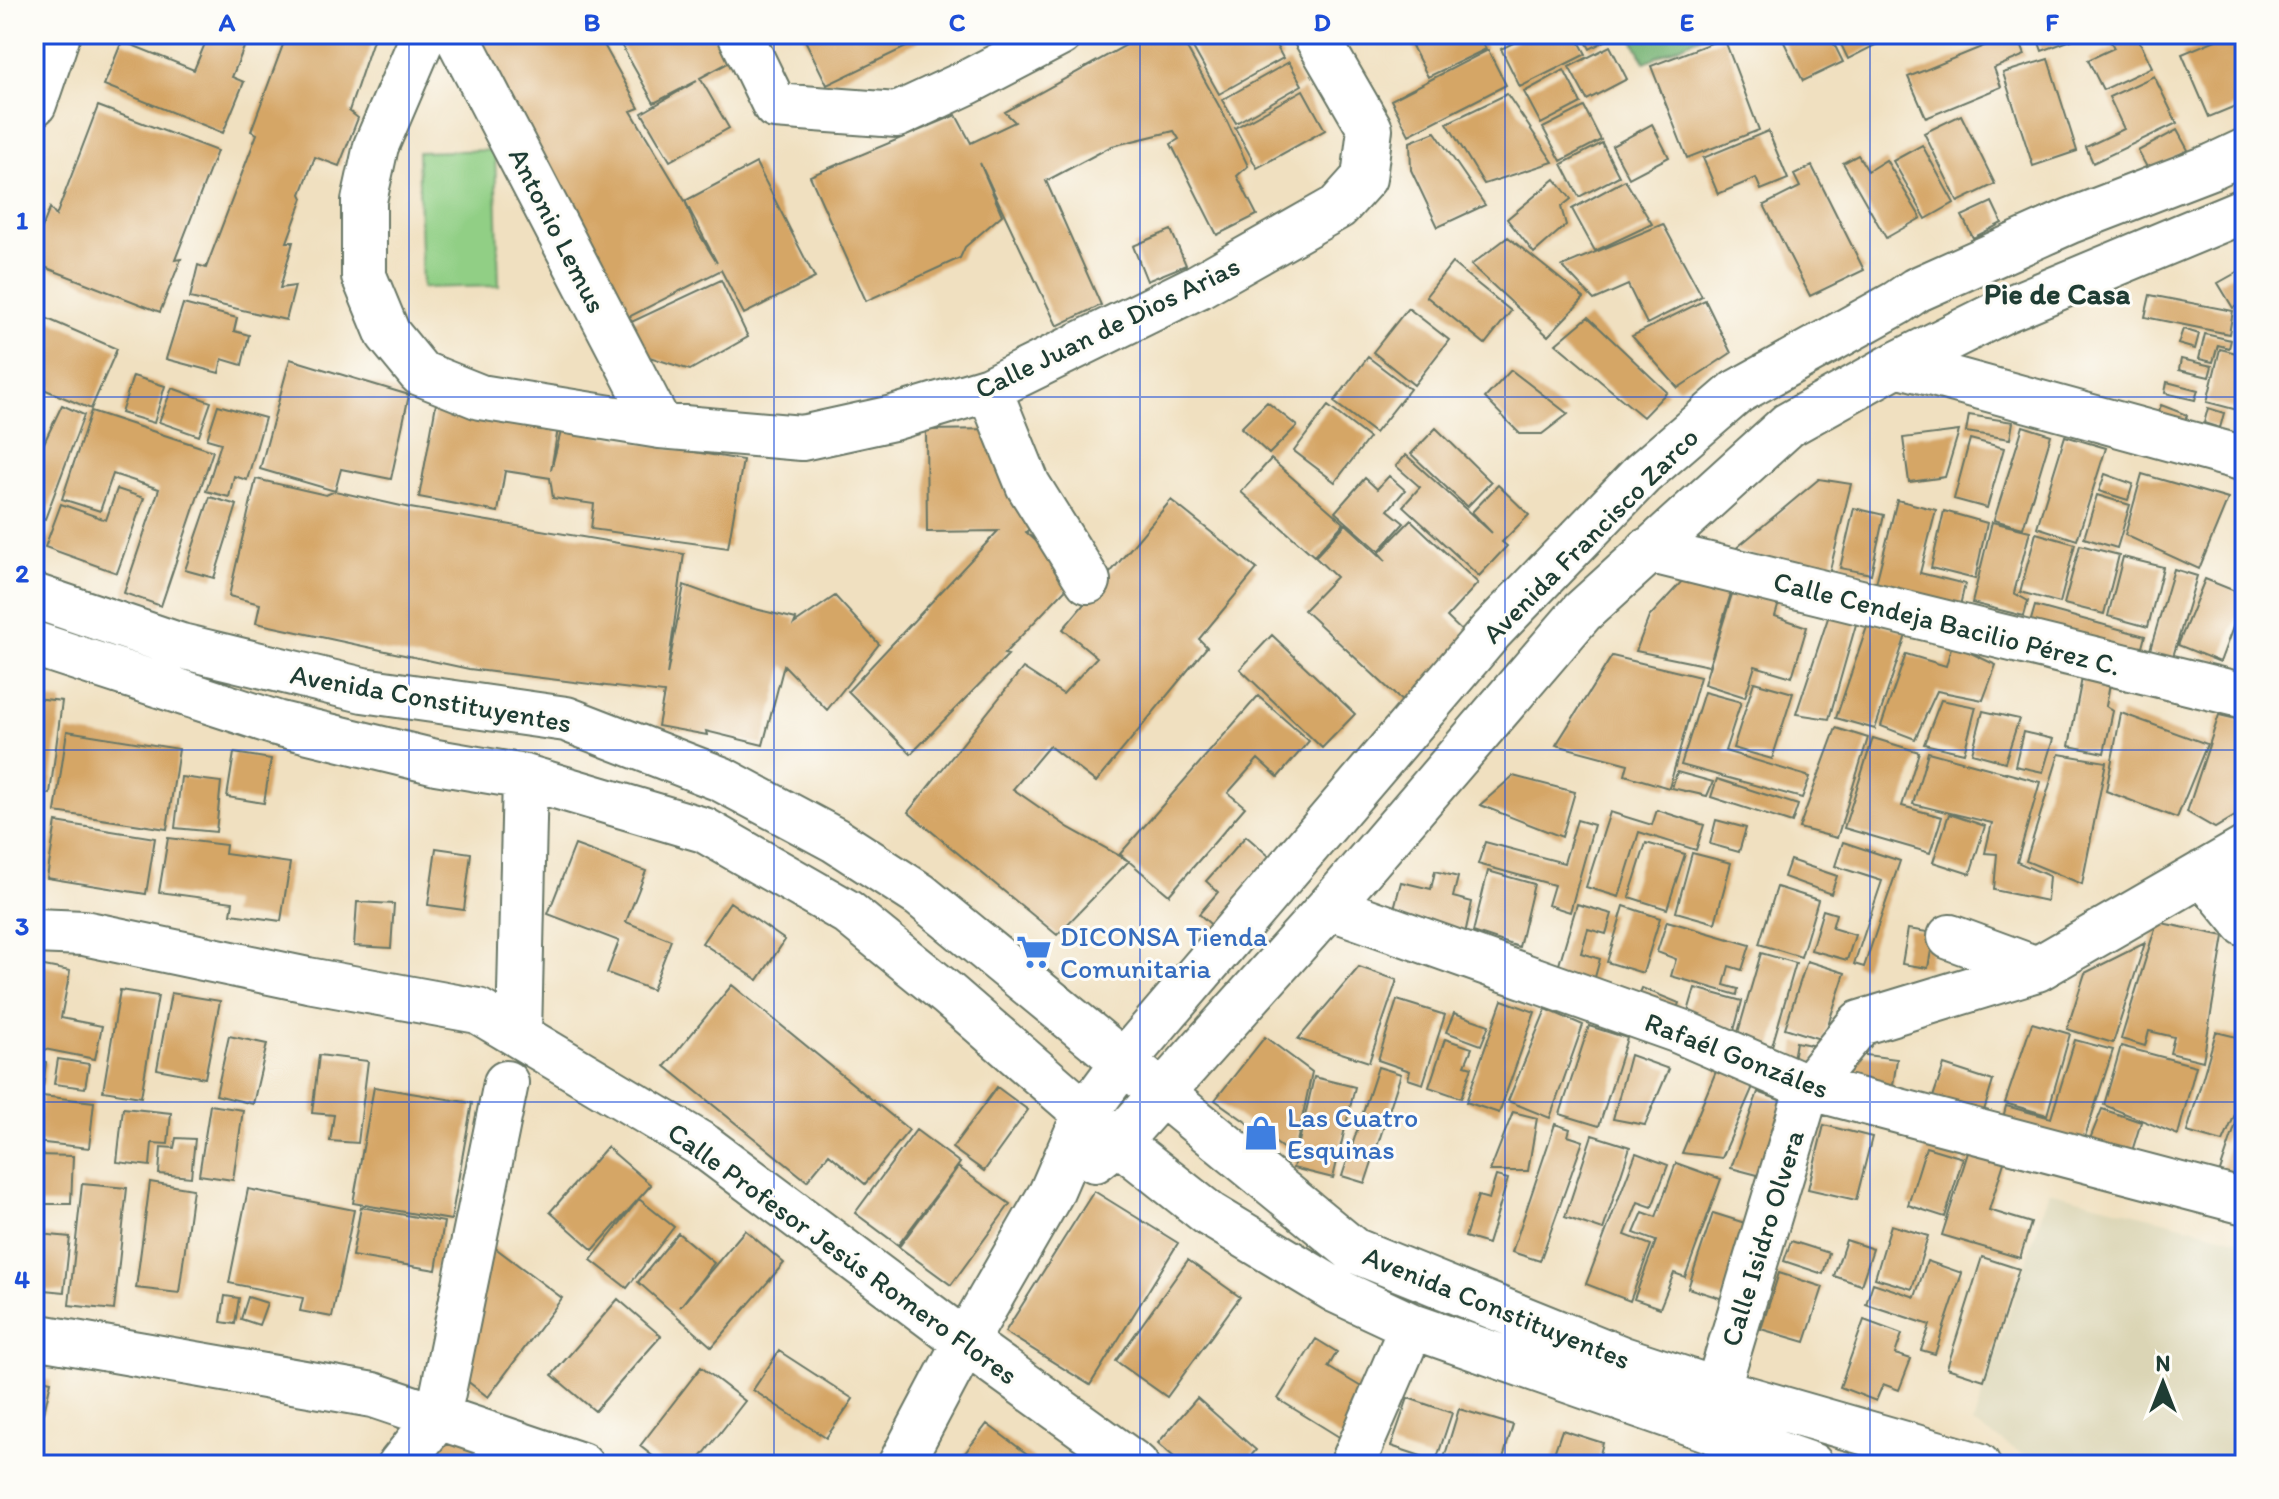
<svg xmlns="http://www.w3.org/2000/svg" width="2279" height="1499" font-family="Itim,sans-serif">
<rect width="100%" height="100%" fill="#fdfcf7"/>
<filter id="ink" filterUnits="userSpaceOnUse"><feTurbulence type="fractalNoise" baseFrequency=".0125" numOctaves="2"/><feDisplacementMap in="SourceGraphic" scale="16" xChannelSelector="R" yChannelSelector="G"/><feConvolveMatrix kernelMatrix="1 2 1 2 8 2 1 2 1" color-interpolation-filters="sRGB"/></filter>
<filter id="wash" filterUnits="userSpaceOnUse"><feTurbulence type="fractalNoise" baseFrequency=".006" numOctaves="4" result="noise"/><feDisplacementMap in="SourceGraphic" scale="32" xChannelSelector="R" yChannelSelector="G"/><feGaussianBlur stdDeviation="1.8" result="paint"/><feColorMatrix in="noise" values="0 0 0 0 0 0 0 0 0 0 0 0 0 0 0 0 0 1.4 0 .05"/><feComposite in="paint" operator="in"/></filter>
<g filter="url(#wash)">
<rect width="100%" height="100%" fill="#f0e0c0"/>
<path fill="#dbd5b5" d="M2049,1191L2245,1241V1465H2041L1973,1424Z"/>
<path fill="#91cf85" stroke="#58865c" stroke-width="2" d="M495,150L499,286L422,288L418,152Z"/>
<path fill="#74b272" stroke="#4a7853" stroke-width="2" d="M1630,34H1706L1645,62Z"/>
<g id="blocks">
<path fill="#d5a666" d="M209,34H231L247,40L232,77L244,82L223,133L104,85L122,41L194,70Z
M287,34H375L349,111L358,118L339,166L315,157L301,194L303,198L287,242H293L280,288L295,286L286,320L190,298L198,265L206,268L257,134L251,131Z
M467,34H598L639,108L631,111L685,201L695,227L717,263L685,201L756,163L815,278L744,314L721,270L619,322Z
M615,34H726L739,57L700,78L729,128L670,161L642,113L697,81L654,103Z
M802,34H933L827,85Z
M1146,34H1179L1224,115L1248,166L1237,176L1257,215L1217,235L1171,144L1179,139L1174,131L1112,146L1046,181L1101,305L1057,326L980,163L1002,215L965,247L960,258L866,301L810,176L956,115L971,143L1015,122L1005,112Z
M1208,34H1270L1283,58L1219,94L1191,44Z
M1432,34H1478L1486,49L1428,77L1411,44Z
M1531,34H1575L1586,54L1520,87L1501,49Z
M1582,34H1613L1614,36L1590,49Z
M1780,34H1829L1843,62L1803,81Z
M1836,34H1885L1887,39L1848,59Z
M2013,34H2017L2025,55L1994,68L2001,87L1926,118L1908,77Z
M2036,34H2087L2042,51Z
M2122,34H2136L2152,67L2103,90L2088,60L2114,48L2110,40Z
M2230,34H2245V102L2209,117L2182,54Z
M1724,38L1759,130L1687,158L1651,66Z
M1610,46L1627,79L1587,100L1569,67Z
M1488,50L1506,85L1409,135L1391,100Z
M2048,59L2077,151L2033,166L2003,73Z
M1289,62L1302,85L1236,123L1222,100Z
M1564,70L1581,103L1541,124L1524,92Z
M2154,76L2177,123L2093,163L2086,147L2124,129L2109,97Z
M1303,90L1325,130L1257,168L1235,128Z
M1507,94L1553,162L1484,184L1447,123Z
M98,106L217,151L175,260L181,259L160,312L34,263V248L50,208L56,216Z
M1584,107L1601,140L1561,161L1543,128Z
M1961,115L1995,184L1958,202L1924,133Z
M1652,124L1669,157L1629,178L1612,146Z
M2177,130L2188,150L2149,171L2138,151Z
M1768,131L1788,179L1761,190L1756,178L1718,194L1703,158Z
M1435,132L1485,205L1438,227L1411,170L1410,142Z
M1602,143L1619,176L1579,197L1562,164Z
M1922,145L1954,203L1926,219L1893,161Z
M1858,155L1868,171L1886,160L1921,218L1886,238L1843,163Z
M1812,166L1864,270L1810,296L1764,205L1800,187L1794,175Z
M1555,179L1571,199L1561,207L1566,225L1534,253L1507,219Z
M1625,180L1652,224L1595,251L1572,209Z
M1992,202L2002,223L1973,238L1962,216Z
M1663,224L1702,296L1647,324L1628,285L1594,300L1562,266Z
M1171,230L1186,265L1147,281L1133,246Z
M1508,237L1584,298L1548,336L1471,265Z
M1452,263L1511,311L1485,344L1426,296Z
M2245,268V301L2233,308L2218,283Z
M721,280L748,337L690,370L640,354L627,324Z
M2150,295L2233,311L2229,334L2145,317Z
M1705,300L1731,353L1678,388L1632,336Z
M183,304L237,318L234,331L249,335L242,365L222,359L219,373L166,359Z
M1408,308L1449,340L1414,385L1373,352Z
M34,313L117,349L91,409L34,385Z
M1588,317L1667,392L1643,417L1556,344Z
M2183,329L2199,334L2195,349L2178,344Z
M2205,334L2231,340L2229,348L2218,345L2213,362L2199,359Z
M2220,349L2245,355V412L2207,402Z
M1368,357L1410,389L1375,433L1334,402Z
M290,359L409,395L391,479L341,469L335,491L260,469Z
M2181,359L2212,366L2209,377L2179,370Z
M1511,370L1568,414L1542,434H1520L1485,398Z
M133,376L165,386L154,423L121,413Z
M2167,382L2198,390L2195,400L2165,393Z
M172,388L211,402L199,436L159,422Z
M438,393L559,423L551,470L564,420L603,437L743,460L728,548L591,529L594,504L553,498L550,478L505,471L498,512L419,497Z
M1267,402L1297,426L1269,454L1241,428Z
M62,405L84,415L45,519L34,515V443L43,445Z
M218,405L265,418L247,480L234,476L229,497L206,491L221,443L207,439Z
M2161,405L2187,415L2180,435L2154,425Z
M1328,406L1369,438L1335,482L1294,451Z
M2208,408L2224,413L2220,428L2204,423Z
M91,411L213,451L161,606L124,593L159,489L113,474L100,511L62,499Z
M1969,415L2013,422L2010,439L1966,432Z
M2023,426L2051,435L2023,528L1994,520Z
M1436,428L1491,482L1467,507L1411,454Z
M998,429L1040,519L1026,532L1076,578L1004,654L1008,655L911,754L848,691L998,531L927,532L926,430Z
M1959,431L1945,477L1909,482L1903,438Z
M2065,436L2106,448L2077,540L2037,527Z
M1970,439L2004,448L1987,508L1954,499Z
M1406,455L1492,533L1472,512L1498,485L1529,515L1502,542L1507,546L1479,576L1403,506L1420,487L1396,466Z
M1271,459L1344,523L1314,556L1241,492Z
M2105,474L2133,484L2128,500L2099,491Z
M2142,474L2228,499L2199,569L2125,535Z
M1389,476L1405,490L1388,510L1404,523L1379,551L1335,512L1365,478L1377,489Z
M256,479L326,495L335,491L410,508L684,554L667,675L684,585L739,605L796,619L794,624L835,596L879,644L827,710L784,665L763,745L706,731L707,735L658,726L664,693L469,669L256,623L260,604L229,596Z
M1819,479L1851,484L1828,578L1734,550Z
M117,489L144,498L117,573L45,547L61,504L106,520Z
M2097,495L2130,505L2117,548L2084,538Z
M210,497L237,505L214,578L185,570Z
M1171,500L1257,569L1199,639L1207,647L1096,782L1049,746L1013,789L1069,828L1129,861L1057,935L908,812L1023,668L1063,694L1097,657L1063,629Z
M1897,500L1936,510L1920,573L1965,584L1957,619L1872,599Z
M1854,508L1884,515L1871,574L1840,568Z
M1944,511L1987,523L1975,579L1931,568Z
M1411,520L1478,583L1447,617L1469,638L1406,705L1304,610L1336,577L1315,557L1346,524L1386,561L1379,553Z
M1992,522L2030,531L2014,593L2028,601L2024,616L1972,603Z
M2036,533L2075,544L2060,603L2020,592Z
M2080,545L2119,555L2104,614L2064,604Z
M2123,557L2163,567L2148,627L2108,616Z
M2174,569L2197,576L2172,660L2149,653Z
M1737,578L1782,593L1775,616L1807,627L1792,677L1755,666L1745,697L1704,684Z
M2205,579L2245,595L2220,662L2178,645Z
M1683,580L1731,593L1709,666L1636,651L1649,617Z
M2035,606L2145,636L2137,666L2029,627Z
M1830,612L1857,621L1829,719L1796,714Z
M1869,621L1907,632L1875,729L1836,718Z
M1272,635L1355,714L1322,748L1240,669Z
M1952,644L1996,665L1983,700L1937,691L1915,739L1881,726L1906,654L1946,666Z
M1612,656L1700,677L1669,788L1625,775L1628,764L1556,745Z
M2082,678L2110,684L2106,706L2113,711L2104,753L2069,746Z
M1754,682L1793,693L1772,759L1733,748Z
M1704,692L1741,702L1725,751L1810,777L1802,798L1681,765Z
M1258,696L1309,741L1278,777L1258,759L1228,793L1245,807L1169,895L1120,854Z
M34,698L62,701L50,794L34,793Z
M1941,700L1976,707L1964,753L1924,744Z
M1983,711L2019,719L2005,762L1972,753Z
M2121,713L2207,744L2177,818L2106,791Z
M2219,715L2245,721V810L2215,828L2187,812Z
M1836,728L1868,738L1837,838L1799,828Z
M67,731L179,749L167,829L55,812Z
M2023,732L2053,739L2043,772L2015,766Z
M1873,738L1919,752L1902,806L1942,817L1930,853L1844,828Z
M1928,752L2040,782L2017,862L2049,876L2047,901L1994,890L1997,854L1985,853L1992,823L1913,804Z
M234,753L271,759L264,803L227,797Z
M2059,754L2106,762L2082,884L2026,861Z
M1677,772L1713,782L1707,796L1672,788Z
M1513,776L1575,792L1562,837L1480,805Z
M181,777L221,782L216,832L175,828Z
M1717,779L1798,805L1792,823L1711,797Z
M1657,810L1704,825L1696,850L1639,832L1619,897L1586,887L1610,812L1652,825Z
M1949,814L1985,826L1970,874L1933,862Z
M1577,820L1594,825L1570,912L1548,905L1554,885L1478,864L1485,842L1564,863Z
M1716,820L1746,828L1739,852L1710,844Z
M56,822L155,838L146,894L47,878Z
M1246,836L1277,863L1218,931L1199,914L1218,892L1206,881Z
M168,838L226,845L225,854L290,863L281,921L231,914L233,902L159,892Z
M1843,842L1900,861L1864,967L1854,964L1882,881L1835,866Z
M1646,843L1685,854L1667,909L1629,897Z
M575,845L646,871L626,922L671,940L652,990L607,973L619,941L548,914Z
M436,848L471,853L464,910L428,905Z
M1692,853L1731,863L1715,923L1676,912Z
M1790,860L1837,876L1831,894L1784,877Z
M1435,871L1458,877L1453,897L1472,902L1465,934L1392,916L1401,882L1431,889Z
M1488,871L1534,884L1519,947L1473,932Z
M1777,887L1818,900L1801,957L1759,944Z
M357,902L394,904L391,948L354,946Z
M730,902L785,940L758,980L702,943Z
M1577,904L1612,914L1606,934L1588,929L1581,953L1600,959L1592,988L1555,978Z
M1624,906L1660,918L1643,973L1607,962Z
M1823,910L1836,914L1832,928L1855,935L1847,960L1811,950Z
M1667,921L1750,945L1742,970L1729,966L1724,985L1738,989L1737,995L1671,976L1676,959L1657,952Z
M2157,922L2224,936L2203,1061L2170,1053L2174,1037L2149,1031L2145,1046L2121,1039Z
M1908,929L1934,933L1928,968L1902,964Z
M2145,943L2113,1043L2067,1029L2085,973Z
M1761,953L1796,963L1772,1046L1737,1036Z
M1807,961L1845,973L1823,1040L1785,1028Z
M34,964L70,971L61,1018L102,1026L95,1059L34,1047Z
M1359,967L1397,980L1369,1062L1298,1039Z
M732,985L909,1130L865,1184L829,1154L807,1181L665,1066Z
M1642,988L1679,1003L1673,1019L1635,1005Z
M1695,988L1742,1001L1733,1034L1685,1022Z
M120,990L158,996L141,1097L103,1091Z
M171,993L220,1001L205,1078L157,1069Z
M1397,1000L1445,1015L1423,1084L1408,1079L1410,1071L1378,1060Z
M1502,1000L1535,1012L1499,1113L1466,1102Z
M1546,1009L1583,1025L1550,1118L1508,1101Z
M1454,1013L1489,1025L1481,1045L1446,1032Z
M2032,1023L2070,1034L2047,1115L2005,1103Z
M1589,1026L1627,1038L1599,1126L1560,1114Z
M2216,1032L2245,1039V1103H2240L2223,1142L2187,1132Z
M229,1036L267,1044L253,1104L216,1095Z
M1265,1037L1312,1072L1294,1156L1215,1100Z
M1445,1039L1472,1048L1465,1065L1472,1067L1461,1098L1429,1087Z
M2075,1040L2113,1050L2080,1152L2000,1130L2006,1106L2051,1118Z
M1796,1042L1816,1046L1814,1062L1793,1059Z
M2121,1046L2196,1066L2178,1135L2104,1105Z
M1843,1052L1897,1059L1892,1092L1839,1085Z
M319,1055L368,1061L358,1143L330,1141L334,1115L312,1113Z
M1630,1055L1669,1069L1645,1125L1613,1119Z
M58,1059L89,1064L85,1088L54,1084Z
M34,1060L46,1062L43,1085L34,1084Z
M1719,1064L1755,1082L1722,1158L1682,1153Z
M1944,1065L1993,1081L1983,1114L1933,1097Z
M1378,1067L1401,1074L1365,1183L1342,1176Z
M1314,1077L1355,1087L1333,1178L1293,1168Z
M374,1087L472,1103L451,1220L353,1203Z
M997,1087L1028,1110L984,1171L952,1148Z
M1758,1092L1793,1105L1769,1178L1731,1168Z
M42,1096L94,1102L89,1148L36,1142Z
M210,1105L243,1110L233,1180L199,1175Z
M2242,1106L2245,1107V1184L2218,1177Z
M123,1108L171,1113L168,1144L152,1143L150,1166L117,1162Z
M2102,1109L2141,1122L2129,1161L2086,1149Z
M1513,1112L1537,1118L1528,1171H1490Z
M1555,1124L1570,1129L1568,1136L1583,1141L1540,1261L1512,1252Z
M1824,1125L1872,1137L1856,1200L1808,1189Z
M916,1130L960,1163L898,1245L855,1213Z
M1592,1135L1630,1147L1603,1230L1565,1217Z
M176,1138L195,1139L191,1177L159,1174L161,1147L174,1148Z
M1971,1143L2007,1153L1989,1210L2031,1223L2020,1258L1942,1235Z
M607,1147L651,1185L593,1250L550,1212Z
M1926,1147L1963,1158L1945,1217L1908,1205Z
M1636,1153L1668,1165L1652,1207L1638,1202L1625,1235L1651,1245L1630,1301L1586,1284Z
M38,1155L73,1156L71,1204H36Z
M1676,1163L1721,1179L1685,1277L1674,1273L1660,1308L1634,1299L1656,1241L1634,1233L1643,1212L1656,1217Z
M958,1167L1010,1204L951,1285L899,1247Z
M1496,1176L1508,1179L1488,1244L1465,1237L1478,1196L1489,1199Z
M150,1182L193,1189L179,1293L136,1288Z
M82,1184L127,1188L114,1310L69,1305Z
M248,1189L354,1210L332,1317L300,1311L303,1298L229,1283Z
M1094,1191L1178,1243L1090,1385L1005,1332Z
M639,1199L674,1227L627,1288L591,1260Z
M361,1207L444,1222L436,1270L352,1256Z
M1713,1213L1748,1224L1723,1299L1688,1288Z
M1891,1225L1928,1236L1912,1289L1875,1278Z
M745,1230L784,1263L712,1347L638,1282L678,1233L714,1263L680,1307Z
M39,1234L70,1237L64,1292L34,1289Z
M1846,1240L1873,1249L1861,1285L1834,1276Z
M486,1241L562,1298L488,1397L453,1370Z
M1791,1241L1829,1253L1823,1274L1784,1261Z
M1982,1257L2019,1269L1984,1380L1947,1368Z
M1188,1260L1240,1297L1167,1397L1116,1361Z
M1927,1261L1962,1273L1935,1354L1921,1350L1930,1325L1866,1304L1873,1283L1915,1297Z
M1779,1273L1823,1287L1805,1342L1761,1329Z
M225,1296L239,1298L235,1324L221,1322Z
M248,1297L267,1303L259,1325L241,1319Z
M618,1299L661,1336L595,1411L552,1375Z
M1864,1320L1902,1334L1895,1354L1911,1359L1899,1390L1883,1384L1876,1401L1840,1387Z
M1316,1339L1337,1352L1328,1367L1373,1394L1344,1440L1278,1399Z
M779,1351L853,1399L826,1438L753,1390Z
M701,1367L745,1401L695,1465H664L640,1446Z
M34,1377L51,1381L44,1413L34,1410Z
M1197,1398L1256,1450L1243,1465H1183L1158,1443Z
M1408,1398L1452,1413L1436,1461L1391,1446Z
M1459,1409L1513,1425L1501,1465H1442Z
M444,1424L520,1465H431L425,1461Z
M987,1424L1042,1465H956Z
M1562,1430L1603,1443L1597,1465H1550Z"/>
</g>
</g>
<g filter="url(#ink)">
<use href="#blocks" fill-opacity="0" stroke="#687665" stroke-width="2"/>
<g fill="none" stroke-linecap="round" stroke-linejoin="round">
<g stroke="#687665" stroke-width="48">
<path id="minor" d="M424,34L376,146L364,201V276L388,334L420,373L480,397L660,426L802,438L893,418L989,389L1197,287L1338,207L1364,178L1370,129L1315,34
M456,34L660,426
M740,34L775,106L897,115L968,82L1060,34
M34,104L58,34
M1897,364L2245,459
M989,389L1028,485L1088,581
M1648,550L2245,696
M34,596L181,646L363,690L566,719L721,779L835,840L920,895L1353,1250L1623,1359L1717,1390L1978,1465
M34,644L276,723L436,762L525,777L704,830L847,912L949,995L1118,1142L1209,1214L1335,1290L1412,1326L1811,1465
M2203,873L2245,924
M1329,907L1679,1031L1808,1087L2245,1202
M34,931L84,933L308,980L478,1011L704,1146L965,1342L1136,1465
M1950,937L2037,969
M519,1035L525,777
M1095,1160L1118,1142L1329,907L1582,612L1788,425L1897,364L2005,310L2245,210
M34,1336L373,1395L581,1465
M1717,1390L1808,1087L1860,1023L2037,969L2245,849
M400,1465L438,1417L506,1083
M900,1465L965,1342L1051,1193L1085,1114L1125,1060L1492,630L1642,474L1737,392L1897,303L1916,290L2070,221L2213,166L2245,151
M1352,1465L1412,1326"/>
</g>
<use href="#minor" stroke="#fff" stroke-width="44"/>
</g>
</g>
<path fill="none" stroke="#1d4ed8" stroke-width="2" stroke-opacity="0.55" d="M409,34V1465M774,34V1465M1140,34V1465M1505,34V1465M1870,34V1465M34,397H2245M34,750H2245M34,1102H2245"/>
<defs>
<g id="supermarket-bare" transform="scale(2.76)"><path d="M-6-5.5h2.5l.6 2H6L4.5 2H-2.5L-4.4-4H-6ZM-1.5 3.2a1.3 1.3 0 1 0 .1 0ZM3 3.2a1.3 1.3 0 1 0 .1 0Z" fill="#3f7fe0" stroke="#fdfcf7" stroke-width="2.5" paint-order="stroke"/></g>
<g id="shop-bare" transform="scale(2.76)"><path d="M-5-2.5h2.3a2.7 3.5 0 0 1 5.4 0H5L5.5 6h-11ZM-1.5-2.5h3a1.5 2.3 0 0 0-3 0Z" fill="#3f7fe0" stroke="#fdfcf7" stroke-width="2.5" paint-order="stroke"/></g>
</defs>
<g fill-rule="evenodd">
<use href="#supermarket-bare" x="1034" y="952"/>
<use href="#shop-bare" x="1261" y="1133"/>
</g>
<g text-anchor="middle" stroke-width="6" stroke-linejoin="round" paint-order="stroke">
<g font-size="28" fill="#1f3d34" stroke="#fdfcf7">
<text transform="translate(558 230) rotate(63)" y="10">Antonio Lemus</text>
<text transform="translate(1107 327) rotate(-26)" y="10">Calle Juan de Dios Arias</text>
<text transform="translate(1590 535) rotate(-45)" y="10">Avenida Francisco Zarco</text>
<text transform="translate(1947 623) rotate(14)" y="10">Calle Cendeja Bacilio Pérez C.</text>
<text transform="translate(431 698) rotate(10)" y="10">Avenida Constituyentes</text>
<text transform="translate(1737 1055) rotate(21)" y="10">Rafaél Gonzáles</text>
<text transform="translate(1762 1238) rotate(-73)" y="10">Calle Isidro Olvera</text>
<text transform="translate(843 1253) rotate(36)" y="10">Calle Profesor Jesús Romero Flores</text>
<text transform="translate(1497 1307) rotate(22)" y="10">Avenida Constituyentes</text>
</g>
<g font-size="28" fill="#366cbe" stroke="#fdfcf7" text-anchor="start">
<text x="1060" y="946">DICONSA Tienda<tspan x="1060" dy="32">Comunitaria</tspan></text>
<text x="1287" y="1127">Las Cuatro<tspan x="1287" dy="32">Esquinas</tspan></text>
</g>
<g font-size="30" font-weight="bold" fill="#1f3d34" stroke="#fdfcf7">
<text x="2057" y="304">Pie de Casa</text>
</g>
</g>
<rect width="2279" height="1499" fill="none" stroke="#fdfcf7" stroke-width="88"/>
<g transform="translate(2163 1383)" stroke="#fdfcf7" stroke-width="6" paint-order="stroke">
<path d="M0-6L14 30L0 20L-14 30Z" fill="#1f3d34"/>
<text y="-12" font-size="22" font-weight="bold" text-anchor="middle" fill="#1f3d34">N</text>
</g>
<rect x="44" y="44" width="2191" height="1411" fill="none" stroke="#1d4ed8" stroke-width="3"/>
<g font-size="26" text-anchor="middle" font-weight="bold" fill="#1d4ed8">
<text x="227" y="31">A</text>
<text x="592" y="31">B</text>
<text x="957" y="31">C</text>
<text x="1322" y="31">D</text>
<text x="1687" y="31">E</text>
<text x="2052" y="31">F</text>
<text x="22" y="229">1</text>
<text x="22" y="582">2</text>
<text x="22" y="935">3</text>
<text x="22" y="1288">4</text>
</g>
</svg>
